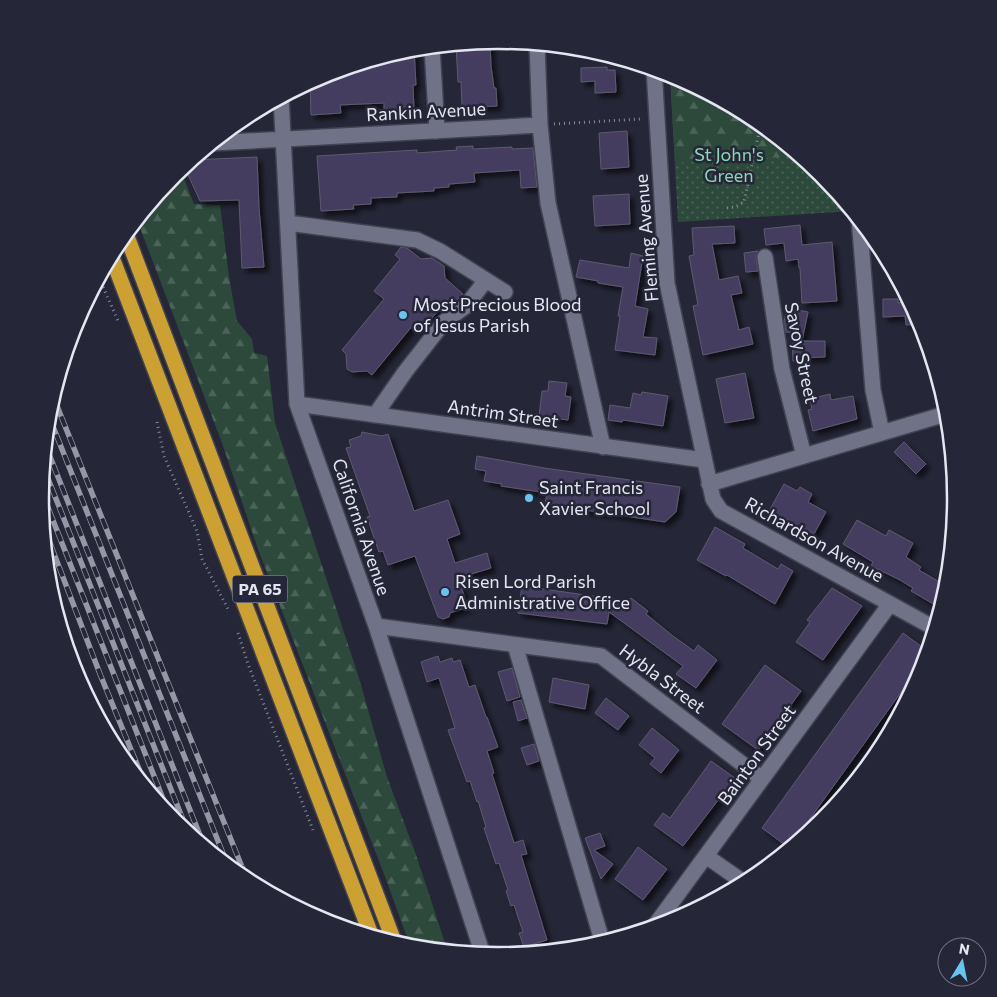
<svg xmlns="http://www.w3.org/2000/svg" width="997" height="997" font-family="Commissioner,sans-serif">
<defs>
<pattern id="industrial-furrows" width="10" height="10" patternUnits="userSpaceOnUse" patternTransform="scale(1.25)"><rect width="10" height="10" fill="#2d3047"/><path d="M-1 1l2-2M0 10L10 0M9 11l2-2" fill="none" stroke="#414459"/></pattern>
<pattern id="grass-dots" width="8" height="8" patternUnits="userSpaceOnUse" patternTransform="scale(1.25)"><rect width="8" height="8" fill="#2d493b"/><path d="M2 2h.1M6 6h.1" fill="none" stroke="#4b6358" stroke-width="1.8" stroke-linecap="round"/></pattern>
<pattern id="forest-firs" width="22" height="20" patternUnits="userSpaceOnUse" patternTransform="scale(1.25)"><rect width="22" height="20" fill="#2d493b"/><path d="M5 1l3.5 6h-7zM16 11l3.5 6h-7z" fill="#4b6358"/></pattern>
<filter id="shadow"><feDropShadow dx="4.5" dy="4.5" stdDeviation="2.5" flood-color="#0009"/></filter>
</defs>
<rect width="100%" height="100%" fill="#252738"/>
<path fill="url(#industrial-furrows)" d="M61,629L122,759L117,753L75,674Z"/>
<path fill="url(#grass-dots)" d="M670,74L753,117L823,174L853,211L678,222Z"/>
<path fill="url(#forest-firs)" d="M670,74L753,117L801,156L675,163Z
M180,169L194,204L220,205L229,277L237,321L252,339L254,353L267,356L275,423L359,678L387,777L415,852L448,952L411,948L384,874L259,552L222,443L137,220L174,174Z"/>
<path fill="#443c60" stroke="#5e5a6e" filter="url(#shadow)" d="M490,43L491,66L494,88H496L497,106L462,108L461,82H458L456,45Z
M414,48L416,85H413L414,109L384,110V103L340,105L341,113L311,115L310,82L323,75L332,72L349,71V67Z
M607,67V70H615L616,92L595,93V81L581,82V68Z
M627,131L629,167L601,169L599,133Z
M473,146V149L512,147V149L533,148L537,187L521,188L520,170L474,173L475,182L449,184V187L434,188V191L397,193V197L371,198V204L353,205L354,209L321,211L317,156L417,150V153L457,150L456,147Z
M257,157L259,208L264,267L242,268L239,200L200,201L184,166L192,160Z
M629,194L630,224L595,226L593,196Z
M800,225L802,245L832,242L837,301L802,303L800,268H799L798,259L786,261L784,243L766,245L764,229Z
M734,226L735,243L712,244L719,280L738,276L742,293L731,295L739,330L749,327L753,344L703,355L693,306L698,305L689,256L694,255L692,228Z
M401,247L407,248L421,259L432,258L444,266L445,278L463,294L454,303L449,298L421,331L413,325L372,375L367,371L352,372L347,369L346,354L342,350L384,299L374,291L400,259L395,255Z
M758,251L756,258L758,271L746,272L744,253Z
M631,253L643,256L635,306L648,309L643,337L657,338L655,355L615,350L620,316H618L623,287L598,283V281L576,277L580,260L629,268Z
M904,288L922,323L923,324L906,325L905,316L883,317V299H898V303L904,302Z
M787,308L808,312L802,341H825V357L799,358V361H793L792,333L786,332L784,321Z
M745,373L754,418L725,423L716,379Z
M549,381L567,383L565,396L571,397L568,420L539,416L542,391H548Z
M642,392L668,396L663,426L623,420L622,422L608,420L610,405L630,408L633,393L641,395Z
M830,394L831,400L853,396L857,419L813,431L808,410L812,409L810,399Z
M362,432L382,436L388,434L414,511L448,500L460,534L447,539L455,563L487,553L491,568L458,578L468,607L450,613L449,617L443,619L438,617L415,556L388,565L383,551L379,552L367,517L370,516L346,448L351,447L349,440L361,436Z
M904,442L926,464L916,474L894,452Z
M477,456L544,468L680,487L676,512L665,522L545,504L547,493L501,486L502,484L484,481L486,471L475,469Z
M784,484L797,491L800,487L812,494L808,502L826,512L814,534L783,517L782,520L768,513Z
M857,520L886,536L889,530L913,543L906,557L921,567L919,570L948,587L942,609L911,591L913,588L900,580L871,566L873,562L843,544Z
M715,527L745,544L743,548L778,569L781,564L793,571L775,604L727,575L726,576L697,560Z
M522,586L628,601L631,598L648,611L646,614L673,636L694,651L698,645L717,660L696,688L676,674L683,666L609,612L607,624L518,613Z
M832,588L862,606L823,660L796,642L810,622L807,620Z
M903,633L929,652L927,656L789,848L762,828Z
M438,656L440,662L452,658L453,662L460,660L469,687L475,685L486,717H487L498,747L487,751L494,773L492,774L514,843L523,840L527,854L521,855L547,940L524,947L519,933L523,932L514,905L511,906L506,891L508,890L499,863L496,864L484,828L486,827L478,801L477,802L470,781L467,782L448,730L455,728L439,678L427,682L421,662Z
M765,665L801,691L758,750L722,724Z
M512,668L520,697L507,701L498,672Z
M553,678L589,685L585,709L549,702Z
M606,698L629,716L618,730L595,713Z
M521,700L527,718L518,721L513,702Z
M652,728L679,750L661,773L650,764L655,758L639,745Z
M534,744L539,761L527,765L521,748Z
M711,761L735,778L683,846L654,825L663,813L670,818Z
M600,833L605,846L594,850L613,864L601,879L585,838Z
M638,847L667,869L643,900L615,879Z"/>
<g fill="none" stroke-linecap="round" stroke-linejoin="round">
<g stroke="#414351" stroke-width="18">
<path id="minor" d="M537,44L540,125L548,203L603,447
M432,47L437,131
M654,69L667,283L713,499L721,511L936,629
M281,97L297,404L376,626L483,955
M213,143L540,125
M859,218L873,390L882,433
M288,223L417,240L440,251L505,292
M765,257L782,369L804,456
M297,404L704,460
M375,415L405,372L444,322L466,306L486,280
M709,484L949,413
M376,626L601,656L762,779
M515,645L603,944
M706,856L746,884
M653,928L890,604"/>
</g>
<g stroke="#414351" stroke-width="18">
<path id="highway" d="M126,234L395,944
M111,255L372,937"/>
</g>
<path stroke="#898b99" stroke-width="3" stroke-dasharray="1 4" stroke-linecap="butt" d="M554,124L641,119
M727,208L735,207L744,202L761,123
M99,278L119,323
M157,422L164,456L197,531L202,559L229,611
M238,633L248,664L313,830"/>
<use href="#minor" stroke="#707388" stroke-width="15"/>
<use href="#highway" stroke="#cca132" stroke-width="15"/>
<g stroke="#9597a4" stroke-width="5.5">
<path id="rail" d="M53,396L248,882
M48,414L228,866
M45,444L205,848
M43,466L189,835
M41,490L171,819
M43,525L100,674L148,791"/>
</g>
<use href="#rail" stroke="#252738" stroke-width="4" stroke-dasharray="11" stroke-linecap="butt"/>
</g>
<g fill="#67c4ef" stroke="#252738" stroke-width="2">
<circle cx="403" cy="315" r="5"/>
<circle cx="529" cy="498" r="5"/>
<circle cx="445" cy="592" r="5"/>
</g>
<g text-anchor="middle" stroke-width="5" stroke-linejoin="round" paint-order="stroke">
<rect fill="#252738" stroke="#abadba" stroke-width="1" x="232.5" y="575.5" width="55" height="27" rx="4"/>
<g font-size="16" font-weight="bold" fill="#e4e6f1">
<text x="260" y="595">PA 65</text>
</g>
<g font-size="18" fill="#e4e6f1" stroke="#252738">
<text transform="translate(426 112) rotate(-3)" y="6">Rankin Avenue</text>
<text transform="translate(647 238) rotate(-95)" y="6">Fleming Avenue</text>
<text transform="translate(801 353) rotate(78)" y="6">Savoy Street</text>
<text transform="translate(503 414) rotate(8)" y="6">Antrim Street</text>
<text transform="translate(361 527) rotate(71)" y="6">California Avenue</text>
<text transform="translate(814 540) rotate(29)" y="6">Richardson Avenue</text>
<text transform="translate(662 679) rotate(37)" y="6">Hybla Street</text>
<text transform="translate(757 755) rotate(-54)" y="6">Bainton Street</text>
</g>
<g font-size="18" fill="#8dd7b2" stroke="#252738">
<text x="729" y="161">St John's<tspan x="729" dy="21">Green</tspan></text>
</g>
<g font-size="18" fill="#e4e6f1" stroke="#252738" text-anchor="start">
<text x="413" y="311">Most Precious Blood<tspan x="413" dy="21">of Jesus Parish</tspan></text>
<text x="539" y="494">Saint Francis<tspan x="539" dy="21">Xavier School</tspan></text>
<text x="455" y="588">Risen Lord Parish<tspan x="455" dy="21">Administrative Office</tspan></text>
</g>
</g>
<path d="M0 0H997V997H0ZM49 498a449 449 0 1 1 898 0a449 449 0 1 1-898 0Z" fill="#252738" fill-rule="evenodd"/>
<path fill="none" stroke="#e4e6f1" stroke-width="2.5" d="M49 498a449 449 0 1 1 898 0a449 449 0 1 1-898 0Z"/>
<g transform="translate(962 962) rotate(10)"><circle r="24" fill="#252738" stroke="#717382"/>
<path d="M0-4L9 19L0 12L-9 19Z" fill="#67c4ef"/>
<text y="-8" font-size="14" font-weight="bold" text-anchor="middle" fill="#e4e6f1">N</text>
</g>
</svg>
